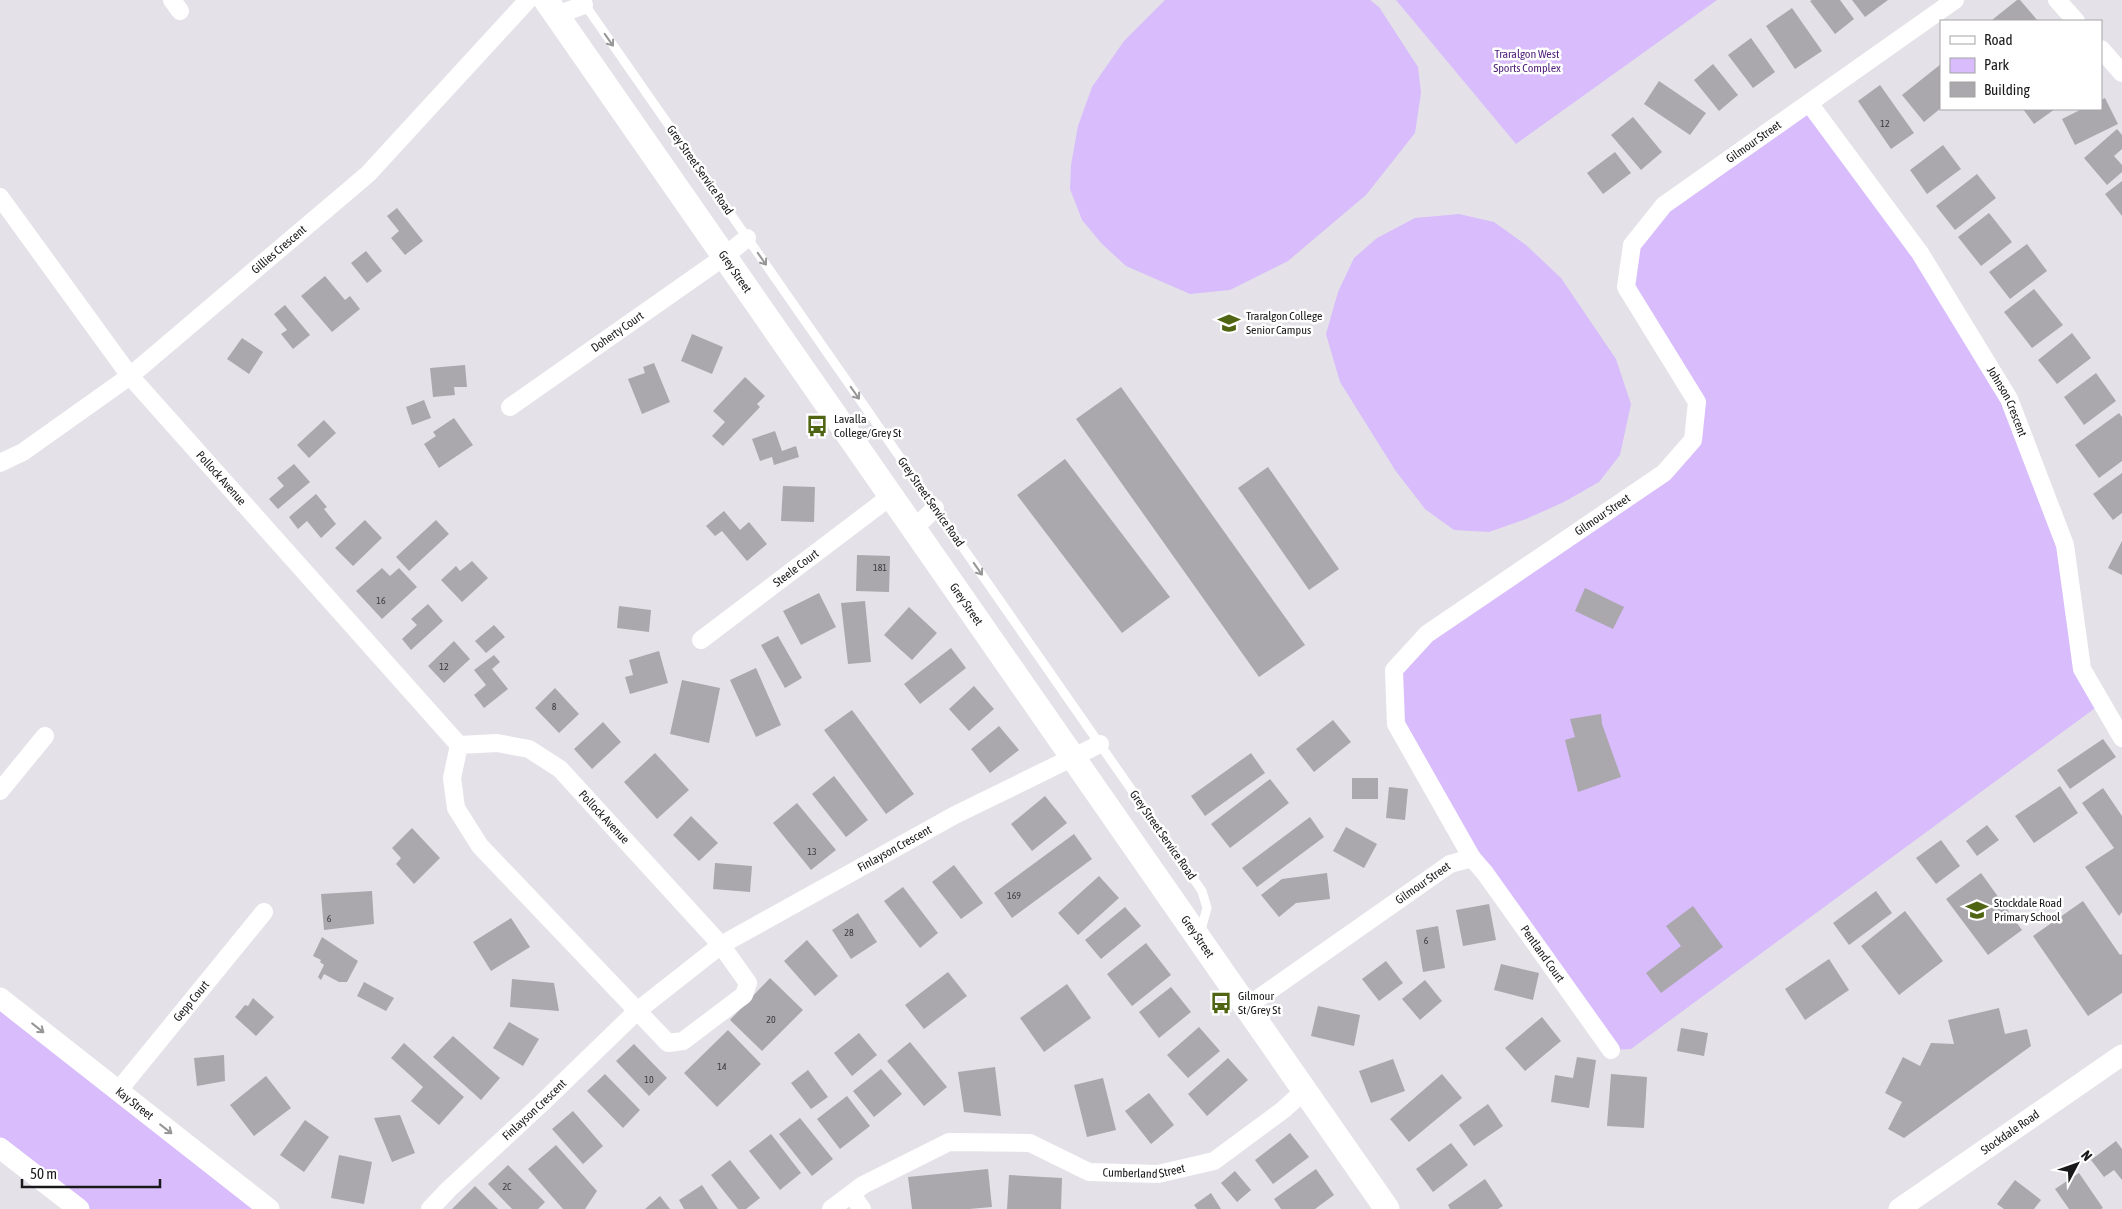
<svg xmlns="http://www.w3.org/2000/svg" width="2122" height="1209" font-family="'Asap Condensed',sans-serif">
<rect width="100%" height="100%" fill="#e4e2e8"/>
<path fill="#d8bcfc" d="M1165,0H1370L1379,7L1418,67L1421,93L1415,133L1366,195L1288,261L1230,290L1190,294L1126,266L1102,244L1082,220L1070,189L1071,165L1078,126L1092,87L1124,41Z
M1396,0H1717L1516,144Z
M1809,103L2009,399L2065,545L2082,669L2102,703L1631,1049L1611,1050L1485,873L1396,724L1394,670L1427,634L1664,473L1692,440L1697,402L1626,287L1632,245L1664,205Z
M1459,214L1494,222L1526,245L1561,278L1616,359L1631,404L1620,455L1599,482L1564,502L1526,519L1489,532L1454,530L1425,509L1395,470L1340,382L1326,334L1338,292L1354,258L1377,238L1415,218Z
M0,998L269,1209H79L0,1148Z"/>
<path fill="#aaa7ad" d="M1812,0H1840L1854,19L1835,34L1810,1Z
M1852,0H1888L1865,17Z
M2017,0H2020L2038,21H1993L1992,20Z
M1792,8L1822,51L1795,69L1766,26Z
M1751,38L1775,72L1753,88L1728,55Z
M1713,64L1738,95L1719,111L1694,80Z
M1941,64V108L1924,122L1902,95Z
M1659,81L1706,113L1690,135L1644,104Z
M1880,85L1914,133L1891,149L1858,101Z
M2105,98L2118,124L2075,145L2062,119L2082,109H2101V100Z
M2023,109H2055L2034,124Z
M1633,117L1662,152L1641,170L1611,135Z
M2117,129L2122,135V149L2114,156L2122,165V172L2107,185L2084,158Z
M1943,145L1961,169L1927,194L1910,170Z
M1615,152L1631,173L1603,194L1587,173Z
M1977,174L1996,198L1955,230L1936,206Z
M2122,181V216L2105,194Z
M397,208L423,241L405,255L391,238L399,231L387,216Z
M1989,213L2012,242L1981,266L1958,237Z
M2027,244L2047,271L2010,299L1989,272Z
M366,251L382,271L367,283L351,263Z
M325,276L345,300L350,296L360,309L332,332L301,296Z
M2034,289L2063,325L2032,348L2004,312Z
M285,305L310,335L293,349L281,334L287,330L274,314Z
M2072,333L2091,358L2057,384L2038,360Z
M692,334L723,347L712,374L681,361Z
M242,338L263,352L249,374L227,359Z
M654,363L670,402L642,414L628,379L645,373L643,367Z
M465,365L467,387H454L455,395L433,397L430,368Z
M2096,373L2116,401L2084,425L2064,397Z
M745,377L765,396L757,404L760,407L723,446L712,436L725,422L713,411Z
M1121,387L1305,645L1259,677L1076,419Z
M424,400L431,418L412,425L406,407Z
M2119,413L2122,417V461L2099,478L2075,445Z
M454,418L473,445L439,468L424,444L436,436L433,432Z
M324,420L336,433L309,458L297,445Z
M775,431L782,451L796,446L799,457L774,465L772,457L760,461L752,439Z
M1065,459L1170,597L1122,633L1017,495Z
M294,464L310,482L278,509L269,499L284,486L277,478Z
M1268,467L1339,569L1309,590L1238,488Z
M2122,473V513L2113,520L2093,494Z
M783,486L815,487L814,522L781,521Z
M316,494L327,507L324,509L336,524L321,538L307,521L298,529L289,517Z
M724,511L740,530L749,522L767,544L747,561L722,531L715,536L706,526Z
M365,520L382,538L353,566L335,548Z
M436,520L449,534L409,571L396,557Z
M2122,541V575L2108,568Z
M857,555L890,556L889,592L856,591Z
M472,561L488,578L462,602L441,580L456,566L460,571Z
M382,568L390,576L399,568L417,587L382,619L356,591Z
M1585,588L1624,607L1613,629L1575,611Z
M819,593L836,627L801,645L783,611Z
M865,601L871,662L848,664L841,603Z
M428,604L443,621L411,650L402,639L417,625L411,619Z
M619,606L651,610L649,632L617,628Z
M909,607L937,633L912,660L884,635Z
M494,625L505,637L486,653L475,641Z
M778,636L802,678L785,688L761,645Z
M454,641L470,659L444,683L428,666Z
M951,648L966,668L920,704L904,684Z
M659,651L668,683L630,694L625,677L633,675L629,660Z
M494,655L500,662L492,669L508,689L484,708L474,695L486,685L474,670Z
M756,668L781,725L756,737L730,680Z
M682,680L720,688L709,743L670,734Z
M974,686L994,709L969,731L949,709Z
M555,688L579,714L559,733L535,708Z
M852,710L914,794L886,814L824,730Z
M1601,714L1602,724L1621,777L1578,792L1565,740L1575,737L1570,719Z
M1333,720L1351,742L1314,772L1296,749Z
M603,722L621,742L592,769L574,749Z
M999,726L1019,750L990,773L971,749Z
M2103,739L2116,757L2070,789L2057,770Z
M655,753L689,790L657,819L624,782Z
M1251,753L1265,773L1205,816L1191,796Z
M834,776L868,820L846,837L812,794Z
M1352,778H1378V799H1352Z
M1270,779L1289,803L1230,848L1211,824Z
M2060,786L2078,813L2034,843L2015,816Z
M1389,787L1408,789L1405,820L1386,818Z
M2103,788L2122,816V912L2119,916L2085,867L2114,848L2082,803Z
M1045,796L1067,823L1032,851L1011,824Z
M797,803L836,850L811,870L773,823Z
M691,816L718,843L699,861L673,835Z
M1310,817L1324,837L1257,887L1242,868Z
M1987,825L1999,840L1977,856L1966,841Z
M1346,827L1377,844L1364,868L1333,851Z
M412,828L440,858L414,884L396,864L401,858L392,848Z
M1074,834L1092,859L1012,918L994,893Z
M1941,840L1960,866L1936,884L1916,858Z
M715,863L752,866L750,892L713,889Z
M954,865L983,903L961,919L932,882Z
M1327,873L1330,899L1296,903L1279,917L1261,895L1282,879Z
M1981,873L2022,930L1988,955L1946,899Z
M1099,876L1119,898L1078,935L1058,913Z
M903,887L938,933L920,948L884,901Z
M372,891L374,924L324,930L321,894Z
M1876,891L1892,913L1849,945L1833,923Z
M2083,901L2120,955L2122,954V993L2088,1016L2033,936Z
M1489,904L1496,940L1463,946L1456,910Z
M1693,906L1723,947L1661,993L1646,973L1681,946L1666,926Z
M1125,907L1141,926L1101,959L1085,940Z
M1905,911L1943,961L1899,995L1861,946Z
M858,913L877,942L851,959L832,930Z
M511,918L530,947L491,971L473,942Z
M1438,926L1445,968L1423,972L1416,930Z
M322,937L358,961L347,982H339L324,974L321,980L318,977L324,965L320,962L321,960L313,956Z
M807,940L838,976L815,996L784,961Z
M1146,943L1171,975L1132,1006L1107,974Z
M1829,959L1849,990L1805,1020L1785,989Z
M1386,961L1403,983L1379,1001L1362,979Z
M1501,964L1539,973L1533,1000L1494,990Z
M948,972L967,996L924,1029L905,1005Z
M770,978L803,1010L762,1051L730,1020Z
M512,979L554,983L559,1011L510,1007Z
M1425,980L1442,1001L1420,1020L1402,999Z
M364,982L394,998L386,1011L357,996Z
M1067,984L1091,1018L1044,1052L1020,1018Z
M1171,987L1191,1012L1159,1038L1139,1012Z
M253,998L274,1017L256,1036L235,1017L245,1005L248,1006Z
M1318,1006L1360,1015L1354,1046L1311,1036Z
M1999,1008L2005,1034L2027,1029L2031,1046L1904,1138L1888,1129L1902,1102L1885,1093L1903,1057L1920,1066L1931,1043L1954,1044L1948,1020Z
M1542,1017L1561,1041L1525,1071L1505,1048Z
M509,1022L539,1039L523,1066L493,1048Z
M1199,1027L1220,1051L1188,1078L1167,1055Z
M1681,1028L1708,1033L1704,1056L1677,1051Z
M728,1030L761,1064L717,1107L684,1073Z
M859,1033L877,1055L852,1076L834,1053Z
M453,1036L500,1078L481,1100L433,1057Z
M910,1042L947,1087L924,1106L887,1061Z
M404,1043L464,1097L439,1125L411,1101L423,1087L391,1058Z
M634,1044L667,1078L649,1096L616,1061Z
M224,1055L225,1081L197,1086L194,1058Z
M1577,1057L1596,1060L1589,1108L1551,1102L1555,1075L1573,1078Z
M1228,1058L1248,1080L1207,1116L1188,1094Z
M1393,1059L1405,1091L1371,1103L1359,1071Z
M995,1067L1001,1116L964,1112L958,1072Z
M881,1069L902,1094L874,1117L853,1091Z
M808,1070L828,1097L811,1109L791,1083Z
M605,1074L640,1110L623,1128L587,1091Z
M1442,1074L1462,1098L1409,1142L1390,1119Z
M1611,1074L1647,1077L1644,1128L1607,1126Z
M266,1076L291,1108L254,1136L230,1105Z
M1103,1078L1116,1130L1087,1137L1074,1085Z
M1149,1093L1174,1125L1151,1144L1125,1111Z
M847,1096L870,1126L840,1149L817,1119Z
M1488,1104L1503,1126L1474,1146L1459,1125Z
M573,1111L603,1146L583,1164L552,1129Z
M400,1115L415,1153L392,1162L374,1118Z
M800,1118L833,1159L812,1176L779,1134Z
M305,1120L329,1137L304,1172L280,1155Z
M1290,1133L1309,1157L1273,1184L1255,1160Z
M771,1134L801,1173L780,1190L749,1151Z
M2116,1141L2122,1149V1180L2114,1170L2104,1177L2091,1160Z
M1451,1143L1468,1165L1433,1192L1416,1169Z
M556,1145L597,1191L585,1209H563L528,1169Z
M339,1155L372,1162L364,1204L331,1198Z
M730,1160L760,1198L746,1209H738L711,1175Z
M508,1165L545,1202L538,1209H512L488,1184Z
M988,1169L992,1207L969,1209H912L908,1177Z
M1316,1169L1334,1195L1315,1209H1281L1274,1199Z
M1235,1171L1251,1190L1237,1202L1221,1183Z
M2079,1173L2103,1208L2101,1209H2069L2055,1189Z
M1009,1175L1062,1178L1061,1209H1007Z
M1485,1179L1503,1206L1498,1209H1450L1448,1205Z
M2015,1180L2041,1200L2034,1209H2004L1997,1204Z
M702,1185L718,1209H684L679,1200Z
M475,1186L498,1209H452Z
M1211,1193L1221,1209H1197L1194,1205Z
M660,1196L670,1209H645Z"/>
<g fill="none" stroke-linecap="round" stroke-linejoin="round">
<path stroke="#fff" stroke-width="9" d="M583,2L1202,891L1207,908L1200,933"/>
<g stroke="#fff" stroke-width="18">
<path d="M172,0L180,11"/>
<path d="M2057,0L2076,21"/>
<path d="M557,15L584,5"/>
<path d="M2101,49L2122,73"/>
<path id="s1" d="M1809,103L1920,253L2009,399L2065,545L2082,669L2122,738"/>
<path id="s2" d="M0,197L130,376L459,745"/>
<path id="s3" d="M510,407L724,257L747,238"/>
<path id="s4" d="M0,463L23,452L130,376L368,174L528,0"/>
<path d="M914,529L935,508"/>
<path id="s5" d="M701,640L891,496"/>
<path d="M497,743L529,749L560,769L721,945L748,983L744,995L683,1041L668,1043L480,846L456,808L452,778L459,745Z"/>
<path d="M0,791L45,736"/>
<path id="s6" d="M1472,858L1485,873L1611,1050"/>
<path id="s7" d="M1246,1007L1450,864L1472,858L1396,724L1394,670L1427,634L1664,473L1693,440L1697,402L1626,287L1632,245L1664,205L1955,0"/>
<path id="s8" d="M118,1091L264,912"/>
<path d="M852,1195L862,1209"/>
<path id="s9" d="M430,1209L449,1189L541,1104L637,1011L721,945L955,815L1100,744"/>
<path id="s10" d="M831,1209L863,1185L949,1142L1030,1143L1089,1172L1158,1174L1214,1161L1283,1110L1304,1091"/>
</g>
<g stroke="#fff" stroke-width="21">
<path id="s11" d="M0,998L269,1209"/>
<path d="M0,1148L79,1209"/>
<path id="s12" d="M1899,1209L2122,1055"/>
</g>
<path stroke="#fff" stroke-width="25" id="s13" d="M546,0L1387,1209"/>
</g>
<defs><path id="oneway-shaft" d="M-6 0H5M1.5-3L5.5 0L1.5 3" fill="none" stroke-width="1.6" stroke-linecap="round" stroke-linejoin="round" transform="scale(1.25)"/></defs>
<g stroke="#989798">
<use href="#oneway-shaft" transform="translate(609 40) rotate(55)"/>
<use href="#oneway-shaft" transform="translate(762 259) rotate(55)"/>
<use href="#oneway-shaft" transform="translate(855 393) rotate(55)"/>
<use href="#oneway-shaft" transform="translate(978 569) rotate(55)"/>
<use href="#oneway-shaft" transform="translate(38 1028) rotate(38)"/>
<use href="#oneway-shaft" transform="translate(166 1129) rotate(38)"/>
</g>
<defs>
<g id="school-bare" transform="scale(1.725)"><path d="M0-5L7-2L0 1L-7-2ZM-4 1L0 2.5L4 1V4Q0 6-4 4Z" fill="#4f6513" stroke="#fff" stroke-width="2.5" paint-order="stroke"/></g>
<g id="bus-bare" transform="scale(1.725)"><path d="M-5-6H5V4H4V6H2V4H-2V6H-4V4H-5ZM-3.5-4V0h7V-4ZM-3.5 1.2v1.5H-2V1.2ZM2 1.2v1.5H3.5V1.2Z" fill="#4f6513" stroke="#fff" stroke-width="2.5" paint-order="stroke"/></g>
</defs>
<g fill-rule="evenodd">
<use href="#school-bare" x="1229" y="323"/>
<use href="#bus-bare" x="817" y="426"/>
<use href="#school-bare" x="1977" y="910"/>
<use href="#bus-bare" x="1221" y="1003"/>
</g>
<g text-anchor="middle" stroke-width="5" stroke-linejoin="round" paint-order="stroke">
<g font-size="10" fill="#3d3c3f">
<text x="1885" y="127">12</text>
<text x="880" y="571">181</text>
<text x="381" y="604">16</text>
<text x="444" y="670">12</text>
<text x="554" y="710">8</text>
<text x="812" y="855">13</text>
<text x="1014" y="899">169</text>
<text x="329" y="922">6</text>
<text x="849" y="936">28</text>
<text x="1426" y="944">6</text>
<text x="771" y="1023">20</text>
<text x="722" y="1070">14</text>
<text x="649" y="1083">10</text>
<text x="507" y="1190">2C</text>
</g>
<g font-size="12" fill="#4f1f79" stroke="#fff">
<text x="1527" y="58">Traralgon West<tspan x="1527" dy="14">Sports Complex</tspan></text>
</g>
<g font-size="12" fill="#19181a" stroke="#fff">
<text dy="4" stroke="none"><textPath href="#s7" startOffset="1236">Gilmour Street</textPath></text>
<text transform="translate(700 170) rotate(55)" y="4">Grey Street Service Road</text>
<text dy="4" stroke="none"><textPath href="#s4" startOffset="352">Gillies Crescent</textPath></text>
<text dy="4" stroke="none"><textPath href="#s13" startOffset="331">Grey Street</textPath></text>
<text dy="4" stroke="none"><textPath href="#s3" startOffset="131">Doherty Court</textPath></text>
<text dy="4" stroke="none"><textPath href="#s1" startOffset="359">Johnson Crescent</textPath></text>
<text dy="4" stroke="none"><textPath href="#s2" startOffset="358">Pollock Avenue</textPath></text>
<text transform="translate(931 502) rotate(55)" y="4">Grey Street Service Road</text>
<text dy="4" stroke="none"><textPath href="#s7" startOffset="741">Gilmour Street</textPath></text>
<text dy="4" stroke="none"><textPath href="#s5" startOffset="119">Steele Court</textPath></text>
<text dy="4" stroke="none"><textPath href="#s13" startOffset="736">Grey Street</textPath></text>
<text transform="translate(604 817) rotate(47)" y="4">Pollock Avenue</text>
<text transform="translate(1163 835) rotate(55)" y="4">Grey Street Service Road</text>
<text dy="4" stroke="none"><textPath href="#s9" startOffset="592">Finlayson Crescent</textPath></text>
<text dy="4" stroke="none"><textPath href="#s7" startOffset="216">Gilmour Street</textPath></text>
<text dy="4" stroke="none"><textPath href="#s13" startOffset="1141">Grey Street</textPath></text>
<text dy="4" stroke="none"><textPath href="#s6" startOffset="119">Pentland Court</textPath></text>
<text dy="4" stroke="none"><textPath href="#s8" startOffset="116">Gepp Court</textPath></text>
<text dy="4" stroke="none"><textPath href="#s11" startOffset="171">Kay Street</textPath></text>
<text dy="4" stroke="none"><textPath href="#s9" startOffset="144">Finlayson Crescent</textPath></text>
<text dy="4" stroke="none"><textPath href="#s12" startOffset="135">Stockdale Road</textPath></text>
<text dy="4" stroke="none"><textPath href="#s10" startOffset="338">Cumberland Street</textPath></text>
</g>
<g font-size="12" fill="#19181a" stroke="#fff" text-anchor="start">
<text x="1246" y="320">Traralgon College<tspan x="1246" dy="14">Senior Campus</tspan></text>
<text x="834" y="423">Lavalla<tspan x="834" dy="14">College/Grey St</tspan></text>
<text x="1994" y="907">Stockdale Road<tspan x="1994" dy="14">Primary School</tspan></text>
<text x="1238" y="1000">Gilmour<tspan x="1238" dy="14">St/Grey St</tspan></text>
</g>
</g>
<rect x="1940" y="20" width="162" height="90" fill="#ffffff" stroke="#a3a3a3"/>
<rect x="1950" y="36" width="25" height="8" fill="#ffffff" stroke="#a3a3a3"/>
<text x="1984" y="45" font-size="15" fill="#19181a">Road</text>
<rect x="1950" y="58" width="25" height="15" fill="#d8bcfc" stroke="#a3a3a3"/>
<text x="1984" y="70" font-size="15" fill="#19181a">Park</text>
<rect x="1950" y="82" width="25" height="15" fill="#aaa7ad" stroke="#a3a3a3"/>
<text x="1984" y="95" font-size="15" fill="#19181a">Building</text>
<g transform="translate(2077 1164) rotate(49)" stroke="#ffffff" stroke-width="4" paint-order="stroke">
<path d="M0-4L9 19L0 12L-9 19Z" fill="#19181a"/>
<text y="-8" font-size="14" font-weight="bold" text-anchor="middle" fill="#19181a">N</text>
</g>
<path d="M22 1179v8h138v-8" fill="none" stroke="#19181a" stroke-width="2.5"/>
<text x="30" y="1179" font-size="15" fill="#19181a" stroke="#ffffff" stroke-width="4" paint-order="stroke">50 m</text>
</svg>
